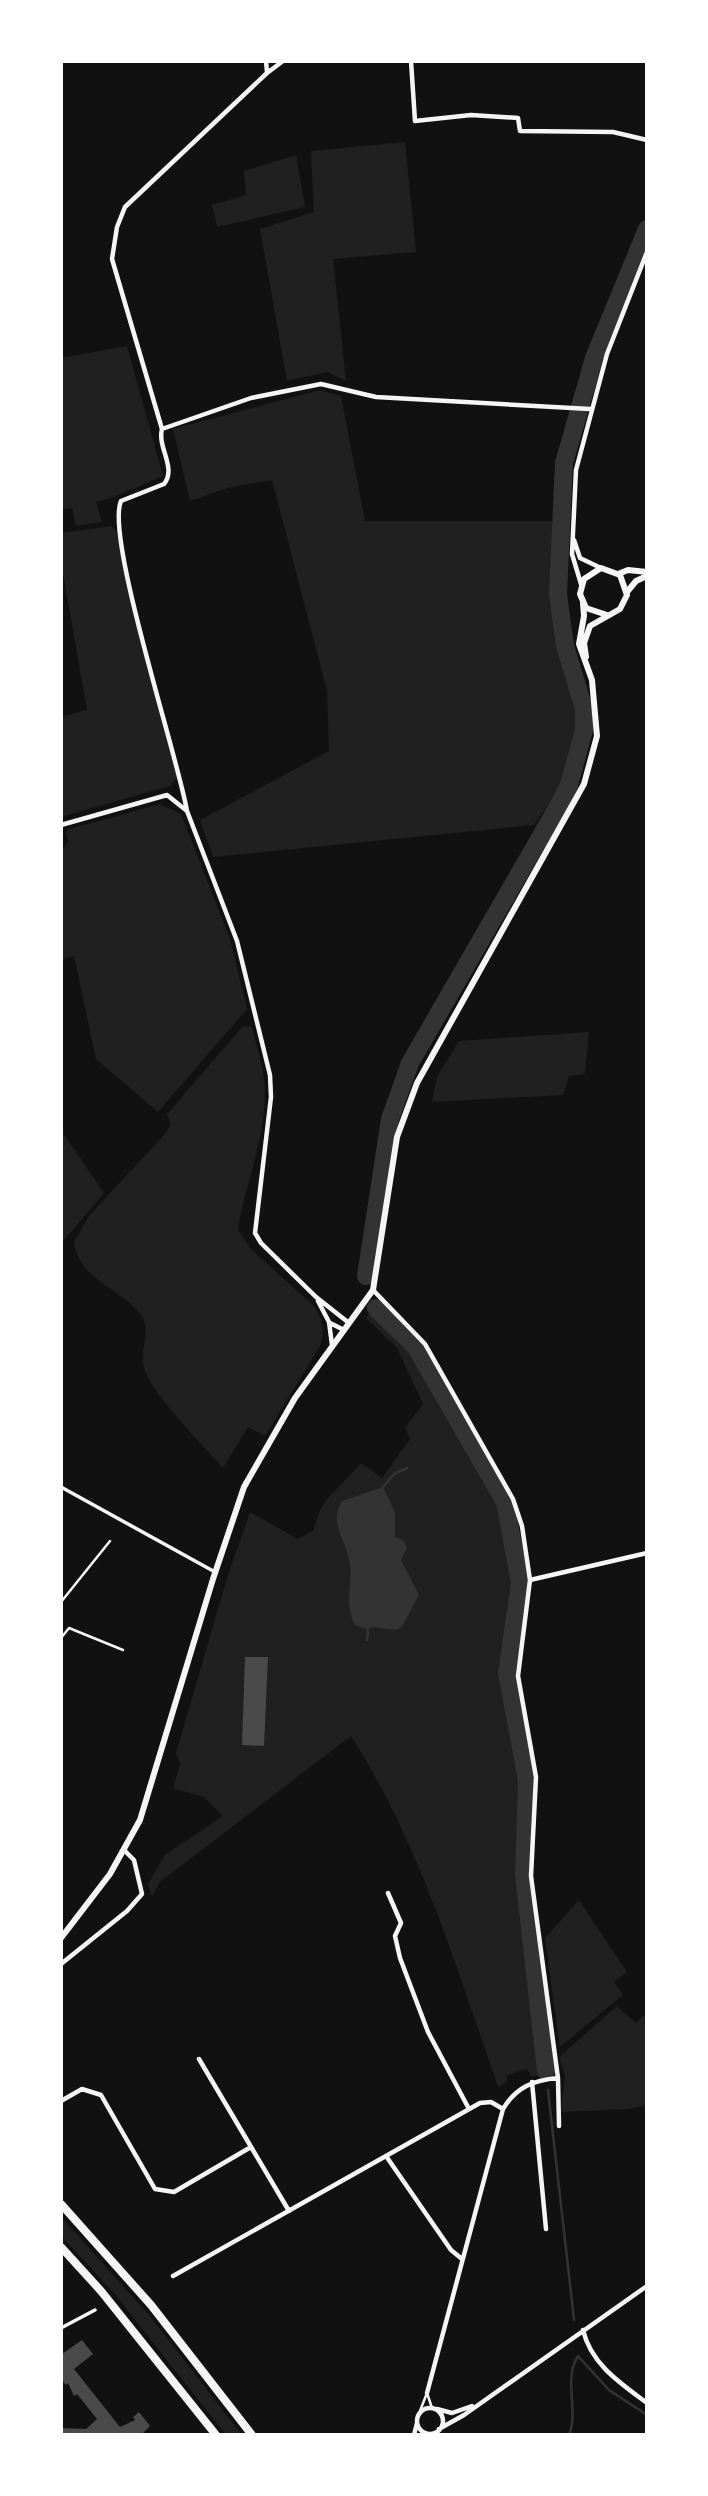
<svg xmlns="http://www.w3.org/2000/svg" width="708" height="2496" font-family="'Archivo Narrow',sans-serif">
<rect width="100%" height="100%" fill="#111"/>
<path fill="#202020" d="M405,142L416,252L333,259L346,381L327,372L287,381L260,229L314,212L311,151Z
M296,155L305,207L217,227L212,205L246,195L244,171Z
M127,346L163,476L114,497L96,502L102,522L76,526L72,508L61,510V358Z
M320,390L341,396L365,521H552V601L579,706L578,728L564,783L534,825L213,857L200,820L329,751L327,691L272,480L231,487L190,501L173,429Z
M111,526L116,530L133,607L177,778L170,786L61,817V717L87,710L61,562V533Z
M160,804L181,814L230,939L247,1009L158,1112L96,1059L74,956L61,960V852L68,842L66,830Z
M243,1026L252,1027C256,1044 262,1062 264,1080C269,1131 246,1180 238,1229L250,1248L316,1308C323,1321 325,1332 320,1346L265,1436L248,1427L223,1468C203,1445 150,1393 144,1367C139,1351 152,1330 141,1315C119,1286 80,1282 74,1242L89,1216L164,1135L171,1125L167,1114Z
M589,1032L585,1074L569,1076L563,1095L432,1102L437,1077L459,1041Z
M61,1130L104,1193L61,1244Z
M371,1310L414,1358L501,1511L514,1581L502,1666L503,1688L521,1780L517,1876L542,2076H531L527,2069L507,2075V2082L498,2087C457,1968 419,1842 351,1736L160,1882L152,1896L148,1884L165,1855L223,1816L204,1797L173,1788L180,1764L176,1753L227,1578L250,1512L298,1539L314,1530C319,1499 342,1486 361,1463L382,1478L410,1439L405,1428L423,1404L397,1348L366,1318Z
M579,1900L627,1972L614,1982L623,1995L560,2047L545,1938Z
M617,2006L636,2023L643,2016L647,2019V2105L628,2109L561,2112L565,2075L559,2057Z
M61,2217L149,2315L242,2435H226L114,2293L61,2236Z"/>
<path fill="#333" d="M383,1487L395,1512V1537L404,1541L407,1548L401,1560L419,1595L402,1627L396,1630L372,1627L366,1632V1629L355,1625C343,1602 354,1582 349,1559C345,1539 329,1523 342,1501Z"/>
<g fill="none" stroke-linecap="round" stroke-linejoin="round">
<path stroke="#333" stroke-width="2.5" d="M383,1487L394,1474L407,1468
M367,1640L368,1632
M548,2090L574,2320
M569,2435C579,2410 563,2379 578,2356L609,2390L647,2415"/>
<path stroke="#333" stroke-width="18" d="M366,1276L390,1119L410,1063L560,803L569,785L584,730V709L565,646L558,594L564,463L594,358L647,229
M376,1308L415,1346L505,1502L520,1583L507,1673L527,1780L524,1875L546,2071"/>
</g>
<path fill="#4a4a4a" d="M245,1657H268L264,1746L242,1745Z
M82,2340L93,2354L74,2369L120,2427L135,2420L133,2417L139,2412L150,2426L141,2435H61V2428L86,2429L97,2419L77,2394L74,2396L68,2383L66,2385L61,2379L62,2354Z"/>
<g fill="none" stroke-linecap="round" stroke-linejoin="round">
<path stroke="#f5f5f5" stroke-width="2.5" d="M61,1602L110,1541
M61,1638L69,1628L123,1650
M427,2393L432,2408
M418,2416L427,2393"/>
<path stroke="#f5f5f5" stroke-width="3.5" d="M61,1487L215,1572
M61,2328L95,2310"/>
<path stroke="#f5f5f5" stroke-width="4.5" d="M266,61L267,72
M411,61L415,121L471,115L518,118L520,131L613,132L647,140
M162,429L251,398L321,384L376,397L590,409
M574,540L580,558L601,568
M581,584L572,554L576,470L607,354L647,252
M187,811C178,757 105,537 121,501L164,484C177,468 157,447 162,429L112,259L117,227L125,207L267,73L283,61
M61,825L167,795L187,811L237,941L270,1075L271,1097L255,1233L261,1243L316,1297L349,1323
M373,1290L425,1344L513,1499L522,1526L530,1580L518,1676L536,1777L531,1876L558,2078L559,2126
M318,1301L329,1322L332,1345
M330,1323L344,1330
M530,1580L647,1553
M388,1893L401,1923L395,1936L400,1958L428,2032L469,2109
M61,1964L127,1911L142,1894L134,1860L125,1851
M199,2059L289,2211
M532,2082L546,2229
M61,2101L82,2089L101,2095L155,2189L174,2192L251,2147
M386,2156L451,2250L462,2259
M173,2276L480,2103L491,2102L503,2109
M583,2330C591,2364 620,2383 647,2403
M427,2393L503,2109C516,2087 534,2080 558,2078
M417 2421a13 13 0 1 1 26 0a13 13 0 1 1-26 0Z
M437,2409L452,2413L472,2406
M439,2429L464,2415L647,2286
M414,2435L417,2423"/>
<path stroke="#f5f5f5" stroke-width="6" d="M618,574L628,570L647,572
M627,592L636,581L647,576
M586,657L584,643L590,626L620,609L627,595L620,575L601,568L584,579L580,594L586,608L607,615
M61,1938L110,1874L140,1820L213,1579L244,1487L295,1398L373,1290L397,1137L417,1083L584,784L597,736L592,680L579,644L584,616L583,603"/>
<path stroke="#f5f5f5" stroke-width="8" d="M61,2204L151,2305L252,2435
M61,2247L101,2291L216,2435"/>
</g>
<rect width="708" height="2496" fill="none" stroke="#ffffff" stroke-width="126"/>
</svg>
